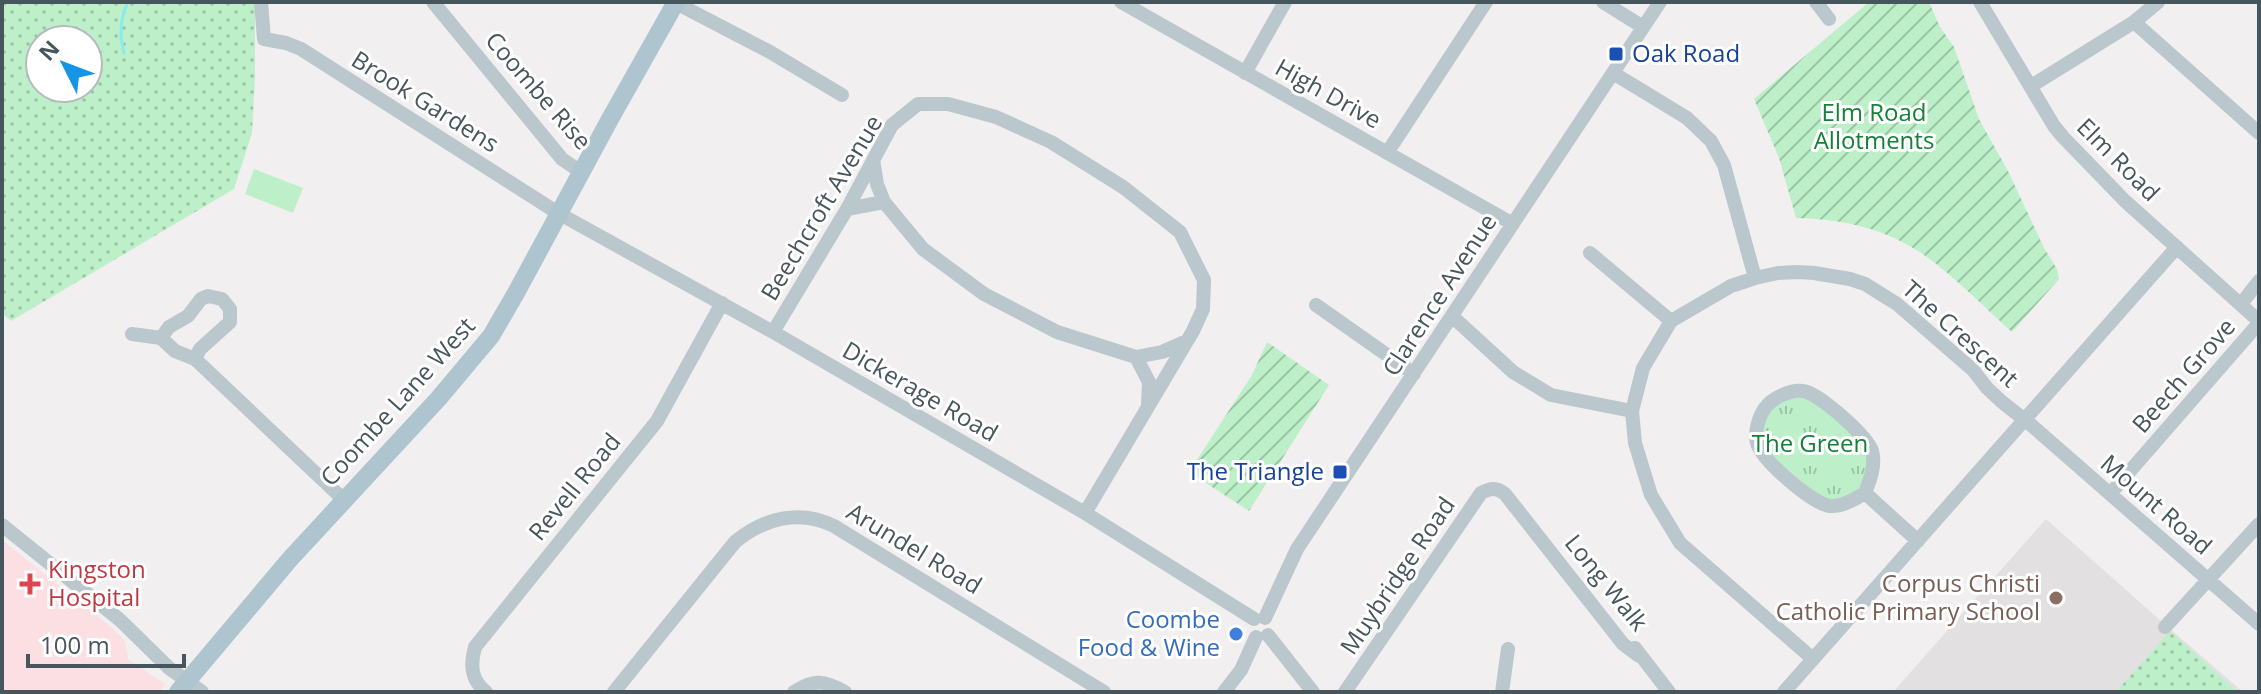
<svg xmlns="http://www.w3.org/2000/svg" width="2261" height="694" font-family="'Open Sans',sans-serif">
<defs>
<pattern id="grass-dots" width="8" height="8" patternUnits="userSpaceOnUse" patternTransform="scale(2)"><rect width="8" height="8" fill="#bdf0c8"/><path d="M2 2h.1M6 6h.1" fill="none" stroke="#9bc5a6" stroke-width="1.8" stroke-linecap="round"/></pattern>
<pattern id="park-tufts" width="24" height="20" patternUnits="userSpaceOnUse" patternTransform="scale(2)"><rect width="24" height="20" fill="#bdf0c8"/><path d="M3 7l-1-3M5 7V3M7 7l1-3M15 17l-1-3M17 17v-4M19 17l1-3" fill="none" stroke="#9bc5a6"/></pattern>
<pattern id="garden-furrows" width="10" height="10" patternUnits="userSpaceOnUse" patternTransform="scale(2)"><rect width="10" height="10" fill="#bdf0c8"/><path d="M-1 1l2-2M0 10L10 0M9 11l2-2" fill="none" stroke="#9bc5a6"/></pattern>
</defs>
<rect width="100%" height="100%" fill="#f2eff0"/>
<path fill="#e3e0e2" d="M2046,519L2161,621L2243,692H1893Z"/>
<path fill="#fbdfe2" d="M2,540L112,628L125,641L128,659L165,684L159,692H2Z"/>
<path fill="url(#grass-dots)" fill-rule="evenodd" d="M2,2H255V77L252,133L234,189L11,321L2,313ZM40,40H88V88H40Z
M2170,631L2238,692H2116Z"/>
<path fill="url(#park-tufts)" d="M1803,391L1872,451L1865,493L1830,506L1764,457L1758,421L1767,405Z"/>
<path fill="url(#garden-furrows)" d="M1869,2H1929L1940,27L1954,47L1979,119L2009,173L2044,248L2057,269L2059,279L2012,332C1985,308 1953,275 1924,255C1886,228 1841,219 1796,218L1779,158L1754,99Z
M1267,342L1329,385L1249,511L1189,472L1252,375Z"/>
<path fill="#bdf0c8" d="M254,169L303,188L293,213L245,194Z"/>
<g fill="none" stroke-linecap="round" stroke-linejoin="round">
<path stroke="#89ebee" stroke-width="3" d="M124,53C119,34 120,20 128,2"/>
<path stroke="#bac7cc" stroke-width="14" d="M261,2L264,39L286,43L301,49L558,213L773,332L1085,513L1254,619
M433,2L562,159L581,172
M1121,2L1513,224
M1603,2L1643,27
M1816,2L1829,19
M1980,2L2054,126L2063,137L2125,201L2259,321
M676,3L770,52L842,95
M2134,22L2259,133
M1245,73L1285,2
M1613,73L1687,118L1711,141L1724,165L1755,278
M2031,86L2134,22L2158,2
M1387,153L1486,2
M873,160L877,184L884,202
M847,209L884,202L923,249L984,294L1057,332L1136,357L1162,352L1187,341
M1590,253L1671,321
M2241,304L2259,281
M1316,305L1414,374
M1453,317L1513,372L1551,395L1632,411
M773,332L847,209L892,125L918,104H948L996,117L1051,142L1123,187L1180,232L1204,280L1203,309L1193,331L1085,513
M132,334L161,338L175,351L195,359L344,500
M161,338L169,327L188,316L201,299L208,296L222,299L230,309V322L200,349L195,359
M1136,357L1149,382L1148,405
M1865,493C1870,480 1876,465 1872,451C1867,436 1819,393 1803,391C1791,389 1772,398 1765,408C1759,416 1754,432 1757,443C1761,460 1813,504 1830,506C1842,507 1855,499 1865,493L1918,541
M2110,494L2259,323
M2,525L120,620L169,668L202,692
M1265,618L1297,549L1660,2
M2165,627L2259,524
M1268,635L1313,692
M1635,648L1669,692
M1813,659L1680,543L1651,495L1635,443L1632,411L1643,368L1671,321L1731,286L1755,278L1778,273L1797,272L1814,273L1850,279L1865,284L1897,304L1973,370L1987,388L2002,402L2030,424L2259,624
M486,692C471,680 470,665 475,647L657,421L722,303
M614,692L735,542C764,518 799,509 834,526L1104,692
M794,692C815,679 824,680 845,692
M1224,692L1241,670L1256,637
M1345,692L1481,493C1491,488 1496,487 1505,494L1623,644L1639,656
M1502,692L1508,649
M1784,692L2177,247"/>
<path stroke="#aec4cf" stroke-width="18" d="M178,692L290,559L439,398L491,336L516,293L610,119L676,2"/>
</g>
<g fill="#1a4fb4" stroke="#fff" stroke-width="3">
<rect x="1608" y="46" width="16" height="16" rx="4"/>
<rect x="1332" y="464" width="16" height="16" rx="4"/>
</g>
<path fill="#e0444e" stroke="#fff" stroke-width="3" d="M26 572h8v8h8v8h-8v8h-8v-8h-8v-8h8z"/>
<circle fill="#8d6e63" stroke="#fff" stroke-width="3" cx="2056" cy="598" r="8"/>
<circle fill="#3f7fe0" stroke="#fff" stroke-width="3" cx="1236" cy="634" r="8"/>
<g text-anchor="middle" stroke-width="6" stroke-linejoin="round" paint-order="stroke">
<g font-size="24" fill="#164399" stroke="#fff" text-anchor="start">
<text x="1632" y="62">Oak Road</text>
<text x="1324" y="480" text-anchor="end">The Triangle</text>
</g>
<g font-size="24" fill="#47565d" stroke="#fff">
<text transform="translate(538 91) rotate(49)" y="8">Coombe Rise</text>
<text transform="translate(1328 94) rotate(29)" y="8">High Drive</text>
<text transform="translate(425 102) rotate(32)" y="8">Brook Gardens</text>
<text transform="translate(2118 160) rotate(45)" y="8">Elm Road</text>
<text transform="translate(822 208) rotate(-59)" y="8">Beechcroft Avenue</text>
<text transform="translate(1440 295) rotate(-57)" y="8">Clarence Avenue</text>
<text transform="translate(1960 334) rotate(42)" y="8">The Crescent</text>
<text transform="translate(2184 376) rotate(-49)" y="8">Beech Grove</text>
<text transform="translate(920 392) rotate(30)" y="8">Dickerage Road</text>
<text transform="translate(398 402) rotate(-48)" y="8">Coombe Lane West</text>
<text transform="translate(575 487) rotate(-51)" y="8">Revell Road</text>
<text transform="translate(2156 505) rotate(41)" y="8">Mount Road</text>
<text transform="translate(914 549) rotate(31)" y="8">Arundel Road</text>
<text transform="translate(1398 576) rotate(-56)" y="8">Muybridge Road</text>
<text transform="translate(1606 583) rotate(51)" y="8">Long Walk</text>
</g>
<g font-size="24" fill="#158138" stroke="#fff">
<text x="1874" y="121">Elm Road<tspan x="1874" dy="28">Allotments</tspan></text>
<text x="1810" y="452">The Green</text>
</g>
<g font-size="24" fill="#be3a42" stroke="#fff" text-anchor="start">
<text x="48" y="578">Kingston<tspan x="48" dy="28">Hospital</tspan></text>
</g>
<g font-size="24" fill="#785e54" stroke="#fff" text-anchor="end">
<text x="2040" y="592">Corpus Christi<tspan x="2040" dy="28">Catholic Primary School</tspan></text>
</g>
<g font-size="24" fill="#366cbe" stroke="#fff" text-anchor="end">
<text x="1220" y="628">Coombe<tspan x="1220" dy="28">Food &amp; Wine</tspan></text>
</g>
</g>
<rect width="2261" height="694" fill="none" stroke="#47565d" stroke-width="8"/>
<g transform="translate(64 64) rotate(312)"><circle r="38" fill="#ffffff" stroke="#b5bbbe" stroke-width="2"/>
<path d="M0-6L14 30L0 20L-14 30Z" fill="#1595e6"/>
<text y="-12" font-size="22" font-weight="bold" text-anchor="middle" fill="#47565d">N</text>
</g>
<path d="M28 654v12h156v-12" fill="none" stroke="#47565d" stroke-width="4"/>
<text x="40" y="654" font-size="24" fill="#47565d" stroke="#ffffff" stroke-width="6" paint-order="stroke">100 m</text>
</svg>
